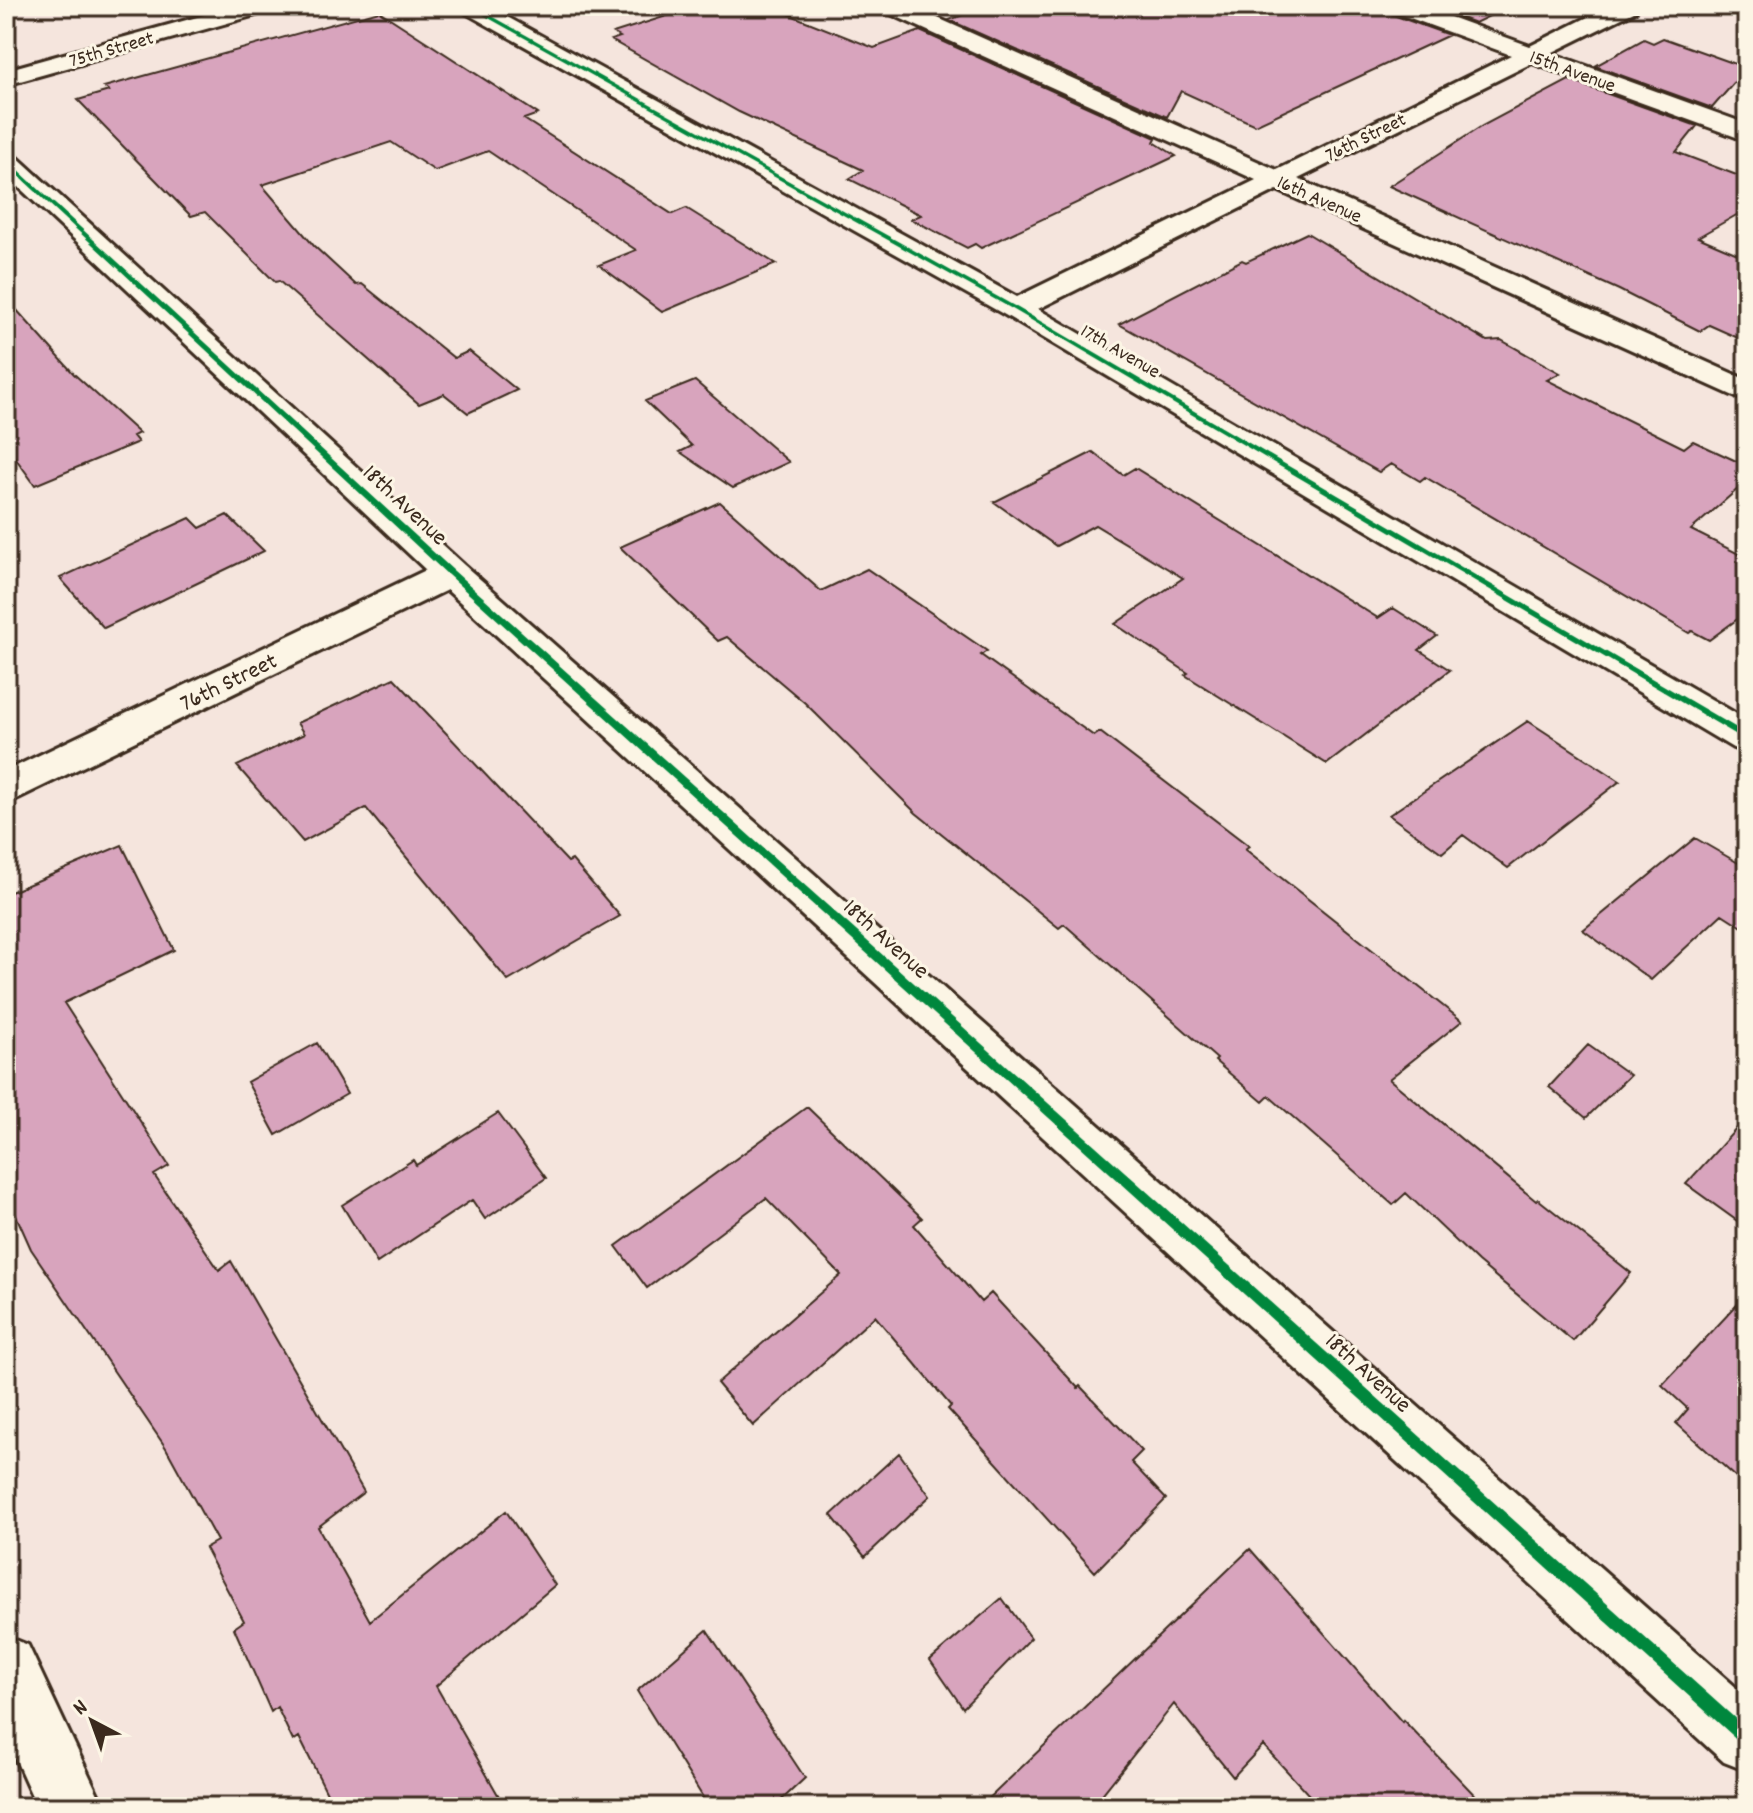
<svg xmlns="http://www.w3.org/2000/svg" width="1753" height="1813" font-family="Dekko,sans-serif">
<rect width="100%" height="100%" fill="#f5e5dd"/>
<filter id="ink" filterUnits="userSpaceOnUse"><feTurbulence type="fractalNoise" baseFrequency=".0125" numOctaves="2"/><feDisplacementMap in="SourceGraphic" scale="16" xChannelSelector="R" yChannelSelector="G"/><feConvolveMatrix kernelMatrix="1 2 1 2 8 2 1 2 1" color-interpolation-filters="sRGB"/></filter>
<g filter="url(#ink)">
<path fill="#d8a4bd" stroke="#3b2a1e" stroke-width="2" d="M698,6H768L874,48L920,31L1156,138L1154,142L1176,156L981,248L975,244L967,248L911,219L921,215L849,179L863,170L739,112L611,40L620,37L613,33Z
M987,6H1385L1390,14L1449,35L1255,125L1181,91L1167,117L949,20Z
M1429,6H1510L1475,23Z
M379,11L538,114L524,119L672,214L686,208L776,264L662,312L599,265L636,250L488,151L435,171L391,142L262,185L314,246L356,285L362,284L454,358L469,351L517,390L468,413L444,394L419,404L279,281L275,282L205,212L191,216L78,100L109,91L104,87Z
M1663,38L1747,68L1712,108L1595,66L1644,39L1653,43Z
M1569,80L1697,126L1676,152L1747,179V209L1698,237L1747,258V342L1709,325L1700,331L1619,290L1389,186L1482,126Z
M1307,233L1487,341L1501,340L1560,373L1547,380L1684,448L1693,441L1747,466V481L1691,530L1747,558V612L1709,640L1692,631L1689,633L1425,477L1420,481L1391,464L1379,472L1119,324L1242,260L1246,262Z
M6,298L74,374L139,433L133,436L138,442L35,485L6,445Z
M695,381L789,462L733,488L680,452L692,446L645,401Z
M1093,452L1123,475L1135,468L1378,618L1393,608L1437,636L1419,650L1450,670L1327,764L1185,675L1188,673L1115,624L1183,578L1095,525L1056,546L994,502Z
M720,502L821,591L867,569L987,651L981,655L1094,736L1100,732L1249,846L1245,849L1462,1021L1389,1079L1536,1201L1538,1199L1631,1273L1573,1341L1478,1262L1406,1193L1393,1205L1269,1096L1263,1102L1215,1061L1217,1059L1064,924L1059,928L916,813L805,703L727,637L718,641L620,547Z
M227,515L264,551L104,628L60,578L190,518L200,528Z
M394,678L568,862L572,860L620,916L508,981L366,808L303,842L237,766L304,734L297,723Z
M1528,721L1620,781L1508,868L1463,835L1442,853L1389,815Z
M1695,838L1747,868V930L1722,914L1651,980L1583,930Z
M122,845L174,950L64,1003L169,1166L154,1175L219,1270L231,1261L364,1492L318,1527L370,1621L506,1511L555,1585L436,1686L505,1807H334L299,1737L293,1741L277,1707L271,1712L234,1628L244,1621L205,1548L217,1541L166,1448L31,1249L6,1193V894Z
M317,1043L347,1094L276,1135L247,1082Z
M1588,1045L1630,1075L1586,1118L1549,1087Z
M807,1107L922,1218L914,1225L981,1302L991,1293L1078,1388L1080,1386L1142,1451L1131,1462L1166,1499L1095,1572L948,1409L951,1406L875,1316L753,1426L717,1383L841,1275L766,1198L647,1288L616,1246Z
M498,1113L546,1178L485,1219L472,1200L377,1263L342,1205L413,1160L416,1165Z
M1747,1117V1228L1686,1184Z
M1747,1294V1487L1676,1423L1688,1409L1662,1385Z
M899,1453L930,1496L865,1557L831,1515Z
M1250,1549L1402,1722L1403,1720L1486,1807H1320L1263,1745L1233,1777L1174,1704L1092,1807H980Z
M1002,1598L1031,1638L963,1708L930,1660Z
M707,1630L805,1778L774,1807H709L637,1691Z"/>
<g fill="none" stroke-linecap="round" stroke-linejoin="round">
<g stroke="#3b2a1e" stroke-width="6">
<path id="minor" d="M459,6H487L1017,297L1256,180L884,11L881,6H911L1277,170L1511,55L1391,11L1388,6H1420L1530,46L1610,6H1639L1636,11L1551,53L1747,124V141L1532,63L1298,179L1747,380V402L1277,190L1038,309L1747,720V753L1733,748L1005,315L462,11Z
M6,153L15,155L464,565L1747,1697V1771L1724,1762L447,590L6,804V771L426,570L6,175Z
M6,1636L28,1645L104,1807H37L6,1738Z"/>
</g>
<g stroke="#3b2a1e" stroke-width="6">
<path id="tertiary" d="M237,6H273L270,11L6,85V70Z"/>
</g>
<use href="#minor" fill="#fcf5e5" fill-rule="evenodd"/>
<use href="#tertiary" fill="#fcf5e5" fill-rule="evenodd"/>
<g stroke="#fcf5e5" stroke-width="5">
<path id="cycleway" d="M467,6H474L1018,308L1747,734V741L1014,310Z
M6,159L454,571L1747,1729V1746L1742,1744L448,575L6,164Z"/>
</g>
<use href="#cycleway" fill="#00873e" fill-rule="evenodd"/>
</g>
</g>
<g text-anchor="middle" stroke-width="6" stroke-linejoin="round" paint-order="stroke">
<g font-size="20" fill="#3b2a1e" stroke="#fcf5e5">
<text transform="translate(111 48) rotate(-16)" y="7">75th Street</text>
<text transform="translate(1573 70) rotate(20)" y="7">15th Avenue</text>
<text transform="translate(1365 136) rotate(-26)" y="7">76th Street</text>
<text transform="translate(1320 198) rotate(24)" y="7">16th Avenue</text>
<text transform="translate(1121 350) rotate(30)" y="7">17th Avenue</text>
</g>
<g font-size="24" fill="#3b2a1e" stroke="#fcf5e5">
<text transform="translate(406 504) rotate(43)" y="8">18th Avenue</text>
<text transform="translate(228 681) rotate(-26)" y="8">76th Street</text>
<text transform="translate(887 938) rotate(42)" y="8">18th Avenue</text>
<text transform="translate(1369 1372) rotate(42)" y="8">18th Avenue</text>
</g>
</g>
<rect width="1753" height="1813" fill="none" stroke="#fcf5e5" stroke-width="32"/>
<rect x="16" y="16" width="1721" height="1781" fill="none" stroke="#3b2a1e" stroke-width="3" filter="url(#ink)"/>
<g transform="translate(92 1721) rotate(319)" stroke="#fcf5e5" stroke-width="6" paint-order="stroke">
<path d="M0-6L14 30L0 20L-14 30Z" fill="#3b2a1e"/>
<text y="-12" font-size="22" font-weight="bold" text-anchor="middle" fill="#3b2a1e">N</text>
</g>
</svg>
